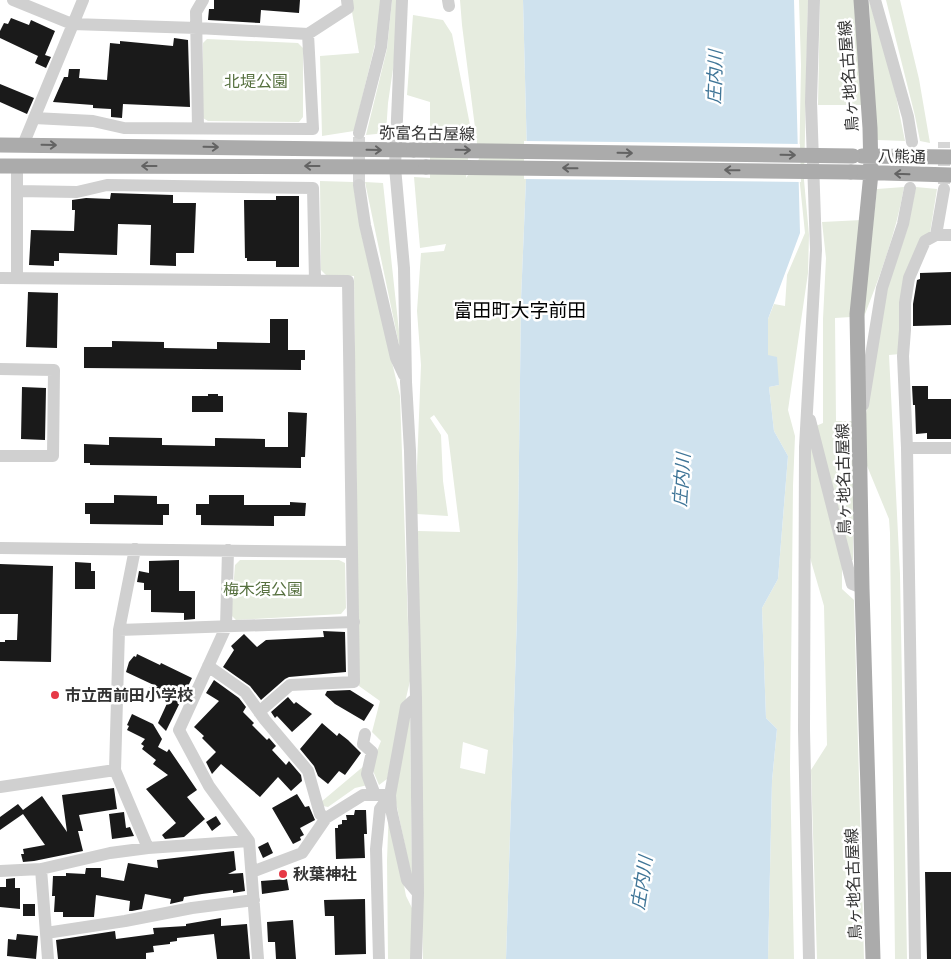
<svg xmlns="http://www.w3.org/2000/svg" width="951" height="959" font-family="Ubuntu,'Noto Sans JP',sans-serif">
<rect width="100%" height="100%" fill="#fff"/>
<path fill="#e6ecdf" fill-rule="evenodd" d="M352,0H381L378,32L354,131L322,136L320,56L359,53L352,12Z
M392,0H398V35L388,103L386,133L366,135L387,49Z
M460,0H523L527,155L521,300L517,616L506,959H423L421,866L418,531L460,532L448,435L434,415L430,418L441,435L443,481L448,516L417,514V466L421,365L417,311L421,253L444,251L446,244L420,248L414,177L430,178V102L407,95L413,15L443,20L452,34L471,130L466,178L479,159L462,25ZM463,742L488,750L485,774L460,768Z
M799,0H808L804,180L809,235L808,273L788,410L795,436L793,486L790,769L794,959H768L772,781L777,729L766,718L762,608L778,579L788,456L774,431L769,387L779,385L768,356V319L774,304L785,306L787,275L805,233L799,175L801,65Z
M820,0H854L862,105H818Z
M869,0L893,81L905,141L877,140Z
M886,0H900L919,79L930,143L920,141L915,116Z
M207,39L298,43L303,48V117L299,122L208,121L203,118V43Z
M320,181L353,182L360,228L400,396L410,681L387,779L379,785L371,766L381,741L372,732L380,701L359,686L354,276H327L321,270Z
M365,182L383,183L402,359Z
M904,187C896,234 879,278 862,322L877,189Z
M916,187L937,189L930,233L923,236L900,354L889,355L900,574L907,959H895L890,533L889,519L865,461L864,426L886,292L907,230Z
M862,220L851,317L835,318L836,421H853V560H849L816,426L823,423V319L826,258L822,222Z
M810,432L842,558V589L854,600L864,959H817L811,770L827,745L824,606L809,554Z
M240,560H339L345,563L346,608L341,614L236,620L231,615L235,565Z
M410,712L412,879L394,793Z
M365,765L368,785L355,788L328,807L323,806L321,802Z
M389,806L406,896L412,908L413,959H388L387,860Z"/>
<path fill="#cfe2ee" d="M523,0H794L800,233L768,319V355L777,357L779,385L769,387L774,431L788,456L778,579L762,608L766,718L777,729L772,781L768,959H506L517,616L521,300L527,155Z"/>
<path fill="#fff" d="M524,141L800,144L801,182L524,179Z"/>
<path fill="#1a1a1a" d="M214,0H300L299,13L261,10L260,23L208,20L209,9H214Z
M11,18L29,25L31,20L55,31L45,55L51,57L46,68L35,63L38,56L0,38V31L4,23L8,24Z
M174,38L188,40L190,107L123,104L122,118L111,117V109L93,108V105L53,102L64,77H68L69,69H80L79,78L107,80L110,43L120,44V41L173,46Z
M0,84L34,98L27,114L0,102Z
M111,193L173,195V203H196L194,253H176V266L150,265L151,225L118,224L117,255L59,253V261H54V266L29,265L31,230L74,231L75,210H72V200L86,198L110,199Z
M276,196H299V267H276V261H247V258H245L244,200H276Z
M951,272V325L913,326V304L917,280L920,279V273Z
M28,292L58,293L57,348L26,347Z
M270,319H288V350H305V360H301V370L84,368V347H112V341L164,342V348L217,349V342L270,343Z
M912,386H928V399H951V439H927V433L916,434L915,405H913Z
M22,387L46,388L45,440L21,439Z
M208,394H218V396H223V412H192V396H208Z
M288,412L307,413L305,457H301V468L90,465V463H84V444L109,445V437L162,438V445L215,446V438L265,439V447H288Z
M114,495L157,496V504H169V515H163V525L90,524V514H85V503H114Z
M209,495H244V505H290V502L306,503L305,516H274V526L201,525V515H196V504H209Z
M179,560V591H195V619L184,620V613L151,612V590H144V583L137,582L139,571L149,573V561Z
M75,562L91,563V571H95V589H75Z
M0,564L53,566L51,662L0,661V642H5V640H17L18,614H0Z
M323,631L345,632L346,672L289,677L285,679L261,700L250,686L223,667L234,650L231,646L244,634L257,647L266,640L324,637Z
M137,654L160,665L161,663L192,678L166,731L158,723L170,697L149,687H158L126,672L129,662L134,656L136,657Z
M214,680L239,698L246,707L243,712L254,723L252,725L267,740L269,738L276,746L272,750L286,765L289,761L301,775L302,781L291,791L278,777L260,797L221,764L212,774L206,762L216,752L202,738L204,736L194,727L219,701L206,693Z
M350,690L374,705L364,721L335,704L325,695L327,691Z
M288,697L294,704L296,702L312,714L292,732L277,716L275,718L271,712Z
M132,714L153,724L162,739L158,747L167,752L169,749L197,790L187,797L205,819L184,837L165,839L162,835L176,823L146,789L168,775L153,764L156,760L142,749L144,746L141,744L145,739L127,730L129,726L127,725Z
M322,723L337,736L339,733L348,740L361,753L345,775L339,771L328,784L318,776L314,766L300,749Z
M114,788L117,809L79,815L83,831H78L83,851L34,861L23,862L21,854H24L23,849L45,845L23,814L0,830V817L18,804L23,810L42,796L67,832L62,795Z
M297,794L305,807L309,806L315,820L300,828L304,835L300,837L301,840L293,844L272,808Z
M355,810H366L367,834H364L365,858L336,859L335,828H338V825L342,824V820H347L346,815H354Z
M124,812L126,828L130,827L134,836L112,839L109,814Z
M216,816L221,824L212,831L206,822Z
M268,842L273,853L263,858L258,847Z
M234,851L236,870L228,874L243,873L245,891L233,893V890L202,894L184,897L183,901L170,904L171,899L145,894L142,909L132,911H129L130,901L96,895L94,917H63V912H54L55,896H52L53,876H66V873L85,874L86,868H101V877L124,881L128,863L158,868L157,860Z
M925,872H951V959H927Z
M15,878V888H20V909L0,907V887H6V879Z
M287,879L289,890L262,894L261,881Z
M365,899L366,954L335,955L334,916H325L324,900Z
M23,904H35V916H23Z
M221,918V926L247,924L250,959H217L214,934L177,938V941L170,942V944L153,946L154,952L146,953V959H58L56,940L115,931L116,939L154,934L153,928L186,926V924Z
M293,920L296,959H276L275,942H268L267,922Z
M17,934L38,936L36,959L7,956L8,939L16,940Z"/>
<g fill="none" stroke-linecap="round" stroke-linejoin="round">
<path stroke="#d6d6d6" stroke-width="12" stroke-dasharray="12 6" stroke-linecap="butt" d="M944,184V142
M359,185V133"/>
<path stroke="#d0d0d0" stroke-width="12" d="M13,0L72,24L197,28L308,34L348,8L347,0
M402,0L395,167L404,268L406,382L410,451L416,698L418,893L416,959
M448,0L449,6
M875,0L908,117L912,142
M34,118L93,121L124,128L313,129L308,34
M198,128L196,12L203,0
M359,133L381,47L386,0
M23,145L83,0
M359,185L365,225L396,358L404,375
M17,191L77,192L107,185L313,188L315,280
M936,235L944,189
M0,278L348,281L352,552L0,548
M17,278V166
M0,369L54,370L53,456H0
M863,405L882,288L903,224L910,188
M810,420L852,584L862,588
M907,448H951
M135,549L119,630L115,770L148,848
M228,550L226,627L179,730L209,786L249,841L258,959
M119,630L354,622
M208,666L245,692L265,720L308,771L320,814L326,818
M259,712L290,685L354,682L352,552
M365,734L363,744L372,752L367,774L375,795
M0,787L115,770
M41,869L48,959
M0,871L41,869L110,853L148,848L249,841
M252,872L302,853L326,818L363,795H390L391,809L407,880L418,893
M46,933L125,921L192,908L254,900
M379,959L376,849L380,809L390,795L406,707L416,698
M809,959L804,730L805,447L816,250L811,102L814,0
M915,959L907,448L903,356L905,330V303L909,278L925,241L936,235H951"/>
<path stroke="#ababab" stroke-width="15" d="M861,0L870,128L871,173L857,314L862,588L873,959
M0,145L414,150
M862,156L951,157
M0,166L426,167
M851,172L951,175"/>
<path stroke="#ababab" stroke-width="15" d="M414,150L853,156
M426,167L851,172"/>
</g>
<defs><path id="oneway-shaft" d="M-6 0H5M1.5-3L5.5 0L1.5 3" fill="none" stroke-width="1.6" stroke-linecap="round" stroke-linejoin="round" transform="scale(1.25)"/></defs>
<g stroke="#636363">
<use href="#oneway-shaft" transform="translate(49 145) rotate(1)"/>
<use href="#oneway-shaft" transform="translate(211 147) rotate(1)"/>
<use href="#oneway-shaft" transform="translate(374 150) rotate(1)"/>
<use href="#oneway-shaft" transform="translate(463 150) rotate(1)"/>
<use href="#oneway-shaft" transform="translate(625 153) rotate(1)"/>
<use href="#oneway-shaft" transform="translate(788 155) rotate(1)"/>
<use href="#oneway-shaft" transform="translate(149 166) rotate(-180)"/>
<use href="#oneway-shaft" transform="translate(312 166) rotate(-180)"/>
<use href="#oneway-shaft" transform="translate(570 168) rotate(-179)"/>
<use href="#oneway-shaft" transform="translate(732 170) rotate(-179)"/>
<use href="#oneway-shaft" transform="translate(902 174) rotate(-178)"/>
</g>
<g fill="#e63946" stroke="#fff" stroke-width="2">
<circle cx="55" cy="695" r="5"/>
<circle cx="283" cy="874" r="5"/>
</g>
<g text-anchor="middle" stroke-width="5" stroke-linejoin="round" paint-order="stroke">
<g font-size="16" fill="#333" stroke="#fff">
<text transform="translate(848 76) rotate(-94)" y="6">鳥ヶ地名古屋線</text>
<text transform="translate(427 133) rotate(1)" y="6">弥富名古屋線</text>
<text transform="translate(902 156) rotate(2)" y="6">八熊通</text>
<text transform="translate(843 479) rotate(-91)" y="6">鳥ヶ地名古屋線</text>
<text transform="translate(853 884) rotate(-92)" y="6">鳥ヶ地名古屋線</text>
</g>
<g font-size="16" fill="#56703f" stroke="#fff">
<text x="256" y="87">北堤公園</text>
<text x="263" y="595">梅木須公園</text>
</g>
<g font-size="16" font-weight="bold" fill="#333" stroke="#fff" text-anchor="start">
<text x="65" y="701">市立西前田小学校</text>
<text x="293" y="880">秋葉神社</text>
</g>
<g font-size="18" font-style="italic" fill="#3f7597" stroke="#fff">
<text transform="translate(715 77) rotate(-88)" y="6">庄内川</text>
<text transform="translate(682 480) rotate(-86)" y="6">庄内川</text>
<text transform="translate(642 883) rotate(-81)" y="6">庄内川</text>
</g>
<g font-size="19" fill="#000" stroke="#fff">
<text x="520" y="317">富田町大字前田</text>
</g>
</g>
</svg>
